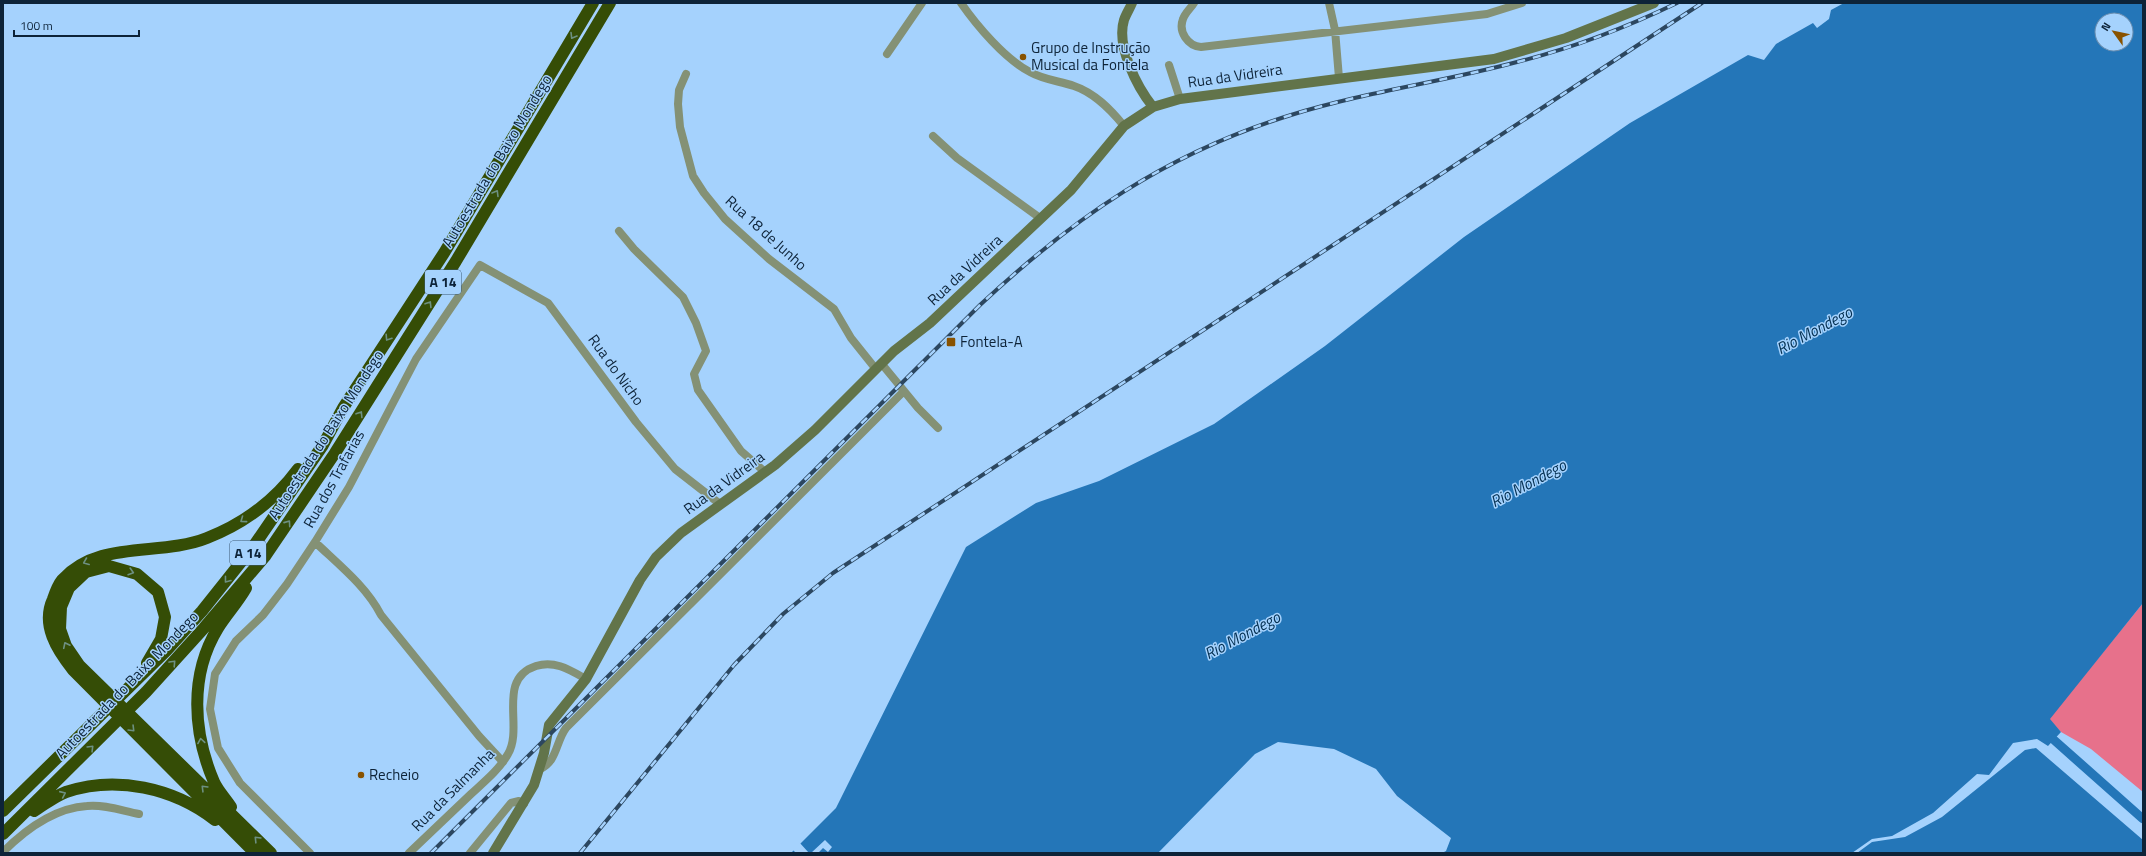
<svg xmlns="http://www.w3.org/2000/svg" width="2146" height="856" font-family="'Titillium Web',sans-serif">
<rect width="100%" height="100%" fill="#a5d2fd"/>
<path fill="#e7718b" d="M2143,603V792L2091,749L2061,732L2049,719Z"/>
<path fill="#2476b8" fill-rule="evenodd" d="M1844,3H2143V603L2050,719L2061,732L2048,746L2037,739L2013,743L1989,775L1977,774L1933,813L1892,836L1872,839L1852,853H1442L1446,851L1451,838L1397,796L1376,769L1334,749L1278,742L1255,754L1158,853H791L836,808L966,547L1036,503L1099,481L1214,424L1325,346L1464,237L1630,123L1748,55L1764,60L1776,44L1813,23L1817,28L1829,19L1831,10ZM2102,20H2126V44H2102Z
M2036,748L2143,840V853H1857L1872,842L1905,837L1942,817L2025,750Z"/>
<path fill="#a5d2fd" d="M825,840L832,847L828,852L823,848L818,853H811Z
M799,842L809,853H796L792,849Z"/>
<g fill="none" stroke-linecap="round" stroke-linejoin="round">
<path stroke="#2476b8" stroke-width="9" d="M2054,740L2143,819"/>
<path stroke="#849175" stroke-width="8" d="M961,3C977,26 1005,59 1030,72C1044,80 1060,81 1074,86C1095,93 1111,110 1124,126
M1194,3C1191,8 1185,13 1183,19C1178,32 1188,46 1201,47L1487,14L1522,3
M1329,3L1335,30L1339,78
M887,54L922,3
M1169,65L1180,99
M686,74L679,90L678,104L680,127L693,176L704,193L725,219L769,259L834,309L851,338L875,368
M933,136L957,158L1040,218
M619,231L634,249L683,297L696,323L706,351L694,374L698,390L741,451L765,472
M881,363L918,408L938,428
M315,542C339,565 366,586 381,615L479,736L503,762
M540,769C557,762 556,741 566,728L904,391
M3,852C26,829 54,808 87,806C104,804 123,811 139,814
M310,853L240,783L218,748L210,709L215,674L236,641L263,615L287,584L315,542L349,487L416,359L480,265L548,303L636,422L675,469L720,504
M409,853C430,833 450,814 471,794C484,782 499,770 508,754C524,727 496,679 536,666C555,660 570,670 586,679
M470,853L511,803L519,801L524,804"/>
<path stroke="#62744a" stroke-width="10" d="M1132,3C1130,8 1126,14 1124,20C1116,46 1137,87 1153,107
M493,853L534,785L544,753L549,725L586,679L640,580L656,557L681,533L775,465L815,430L894,351L930,323L1071,190L1124,126L1153,107L1180,99L1494,59L1566,38L1654,3"/>
<path stroke="#354d06" stroke-width="12" d="M147,663L161,639L165,617L158,592L137,574L109,566L86,572L69,588L61,607L60,629L66,646L79,665L271,853
M231,807C226,799 218,791 214,782C193,733 189,675 218,628C227,614 238,602 246,588
M3,811L166,651L202,611L253,547L323,445L343,408L444,253L593,3
M34,811C44,805 55,796 66,792C116,775 174,788 215,820
M3,834L146,692L204,628L266,555L335,453L456,261L610,3
M255,853L73,670C57,650 41,625 53,599C55,593 58,585 62,580C99,539 160,557 207,538C243,524 275,500 298,469"/>
<g stroke="#2c4760" stroke-width="4">
<path id="rail" d="M431,853L980,305C1073,218 1167,153 1291,115C1365,92 1442,82 1517,62C1573,48 1625,28 1677,3
M580,853L734,665L783,614L833,573L1702,3"/>
</g>
<use href="#rail" stroke="#a5d2fd" stroke-width="2.5" stroke-dasharray="8" stroke-linecap="butt"/>
</g>
<defs><path id="oneway-chevron" d="M-2-3.5L2.5 0L-2 3.5" fill="none" stroke-width="1.6" stroke-linecap="round" stroke-linejoin="round"/></defs>
<g stroke="#6d9082">
<use href="#oneway-chevron" transform="translate(573 36) rotate(121)"/>
<use href="#oneway-chevron" transform="translate(496 193) rotate(-59)"/>
<use href="#oneway-chevron" transform="translate(429 304) rotate(-58)"/>
<use href="#oneway-chevron" transform="translate(388 338) rotate(123)"/>
<use href="#oneway-chevron" transform="translate(360 414) rotate(-58)"/>
<use href="#oneway-chevron" transform="translate(243 520) rotate(144)"/>
<use href="#oneway-chevron" transform="translate(288 523) rotate(-55)"/>
<use href="#oneway-chevron" transform="translate(86 562) rotate(158)"/>
<use href="#oneway-chevron" transform="translate(131 572) rotate(17)"/>
<use href="#oneway-chevron" transform="translate(227 580) rotate(128)"/>
<use href="#oneway-chevron" transform="translate(66 645) rotate(-116)"/>
<use href="#oneway-chevron" transform="translate(173 663) rotate(-47)"/>
<use href="#oneway-chevron" transform="translate(132 729) rotate(45)"/>
<use href="#oneway-chevron" transform="translate(201 741) rotate(-99)"/>
<use href="#oneway-chevron" transform="translate(91 748) rotate(-45)"/>
<use href="#oneway-chevron" transform="translate(204 788) rotate(-135)"/>
<use href="#oneway-chevron" transform="translate(63 794) rotate(-24)"/>
<use href="#oneway-chevron" transform="translate(257 839) rotate(-134)"/>
</g>
<g fill="#885200" stroke="#a5d2fd" stroke-width="1.5">
<circle cx="1023" cy="57" r="4"/>
<rect x="946" y="337" width="10" height="10" rx="2"/>
<circle cx="361" cy="775" r="4"/>
</g>
<g text-anchor="middle" stroke-width="3" stroke-linejoin="round" paint-order="stroke">
<g fill="#a5d2fd" stroke="#3b5873" stroke-width="1">
<rect x="425" y="270" width="36" height="24" rx="3"/>
<rect x="230" y="541" width="36" height="24" rx="3"/>
</g>
<g font-size="14" font-weight="bold" fill="#0d2338">
<text x="443" y="287">A 14</text>
<text x="248" y="558">A 14</text>
</g>
<g font-size="15" fill="#0d2338" stroke="#a5d2fd" text-anchor="start">
<text x="1031" y="53">Grupo de Instrução<tspan x="1031" dy="17">Musical da Fontela</tspan></text>
<text x="960" y="347">Fontela-A</text>
<text x="369" y="780">Recheio</text>
</g>
<g font-size="15" fill="#0d2338" stroke="#a5d2fd">
<text transform="translate(1235 76) rotate(-8)" y="5">Rua da Vidreira</text>
<text transform="translate(497 161) rotate(-59)" y="5">Autoestrada do Baixo Mondego</text>
<text transform="translate(766 233) rotate(42)" y="5">Rua 18 de Junho</text>
<text transform="translate(965 270) rotate(-43)" y="5">Rua da Vidreira</text>
<text transform="translate(616 370) rotate(54)" y="5">Rua do Nicho</text>
<text transform="translate(326 435) rotate(-57)" y="5">Autoestrada do Baixo Mondego</text>
<text transform="translate(334 479) rotate(-61)" y="5">Rua dos Trafarias</text>
<text transform="translate(724 483) rotate(-36)" y="5">Rua da Vidreira</text>
<text transform="translate(127 685) rotate(-46)" y="5">Autoestrada do Baixo Mondego</text>
<text transform="translate(453 790) rotate(-45)" y="5">Rua da Salmanha</text>
</g>
<g font-size="16" font-style="italic" fill="#032f51" stroke="#a5d2fd">
<text transform="translate(1814 330) rotate(-28)" y="6">Rio Mondego</text>
<text transform="translate(1528 483) rotate(-28)" y="6">Rio Mondego</text>
<text transform="translate(1242 635) rotate(-28)" y="6">Rio Mondego</text>
</g>
</g>
<rect width="2146" height="856" fill="none" stroke="#0d2338" stroke-width="8"/>
<g transform="translate(2114 32) rotate(303)"><circle r="19" fill="#a5d2fd" stroke="#688cae"/>
<path d="M0-3L7 15L0 10L-7 15Z" fill="#885200"/>
<text y="-6" font-size="11" font-weight="bold" text-anchor="middle" fill="#0d2338">N</text>
</g>
<path d="M14 30v6h125v-6" fill="none" stroke="#0d2338" stroke-width="2"/>
<text x="20" y="30" font-size="12" fill="#0d2338" stroke="#a5d2fd" stroke-width="3" paint-order="stroke">100 m</text>
</svg>
